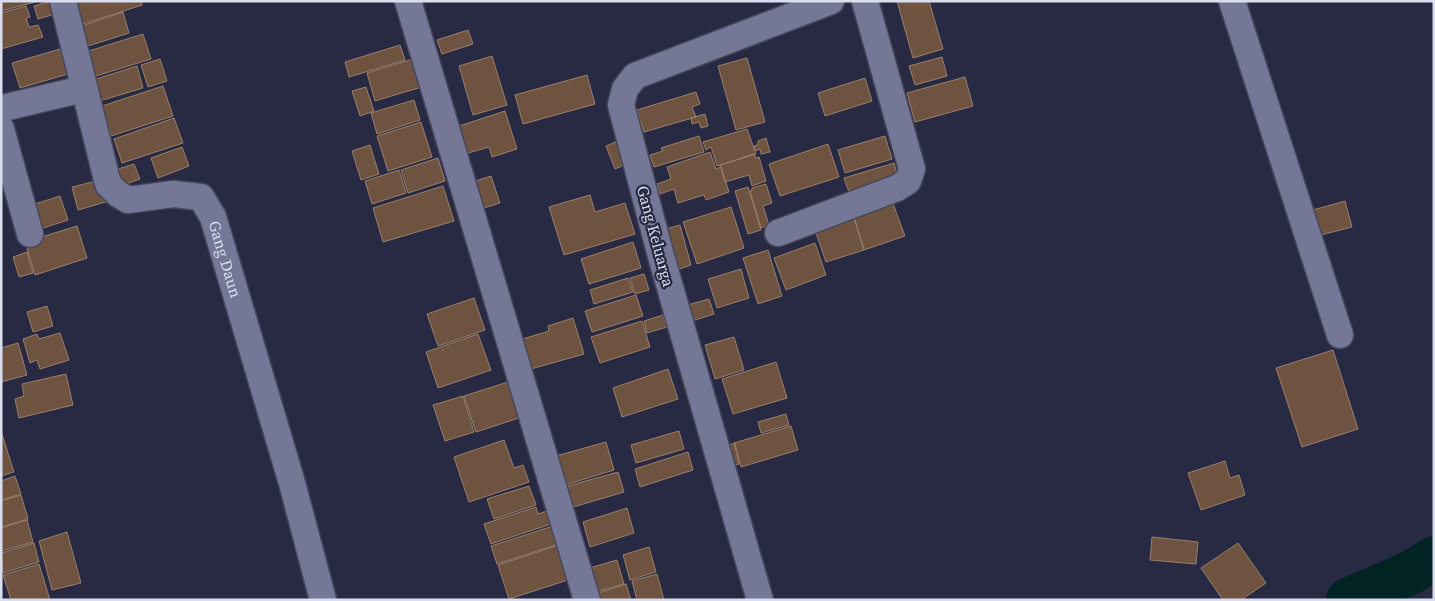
<svg xmlns="http://www.w3.org/2000/svg" width="1435" height="601" font-family="'Source Serif 4',serif">
<rect width="100%" height="100%" fill="#282a44"/>
<g fill="none" stroke-linecap="round" stroke-linejoin="round">
<path stroke="#022323" stroke-width="44" d="M1348,600L1412,572L1434,558"/>
</g>
<path fill="#6e5440" stroke="#9b7f6a" d="M1,1H39L1,11Z
M51,1L55,14L38,19L34,6Z
M73,1H141L142,5L80,25Z
M897,1H929L943,49L913,58Z
M26,6L30,17L26,18L29,27L38,25L43,37L1,49V13Z
M123,12L129,33L85,47L79,27Z
M468,30L473,44L442,54L437,40Z
M143,34L151,59L96,76L89,51Z
M400,45L405,60L349,77L345,62Z
M60,49L68,74L20,88L12,63Z
M492,56L507,105L473,115L459,66Z
M942,57L947,76L915,85L909,66Z
M416,58L425,86L375,101L367,73Z
M747,58L765,122L736,130L718,66Z
M160,59L167,81L148,87L141,65Z
M137,66L143,88L96,102L90,81Z
M587,75L595,104L523,124L515,95Z
M965,77L973,106L915,122L907,93Z
M865,78L872,101L825,116L818,93Z
M163,86L173,116L111,136L102,106Z
M366,87L374,111L360,116L352,91Z
M696,92L700,104L692,107L696,117L644,132L637,110Z
M414,100L420,120L377,134L371,113Z
M505,111L517,149L492,157L489,147L458,156L450,129Z
M705,114L708,126L701,128L699,122L692,124L691,118Z
M174,118L183,143L122,163L114,139Z
M421,122L432,157L388,171L377,136Z
M747,129L756,154L717,166L711,147L706,150L703,142Z
M699,136L704,152L654,167L650,155L663,151L661,148Z
M885,136L892,159L845,173L838,150Z
M766,138L770,152L761,154L760,149L755,151L754,146L758,145V141Z
M620,140L629,163L615,169L606,146Z
M828,144L839,177L780,196L769,164Z
M370,145L379,174L361,180L352,151Z
M182,147L189,166L158,178L151,158Z
M710,152L716,169L721,167L729,192L706,200L704,195L678,203L674,189L660,194L657,184L671,179L667,167Z
M754,154L756,158L759,157L766,181L752,186L749,175L725,182L720,165Z
M438,158L445,181L408,193L401,170Z
M894,163L898,177L849,192L844,178Z
M134,164L140,179L121,186L115,170Z
M399,170L406,193L372,204L365,181Z
M491,176L500,203L474,211L466,184Z
M104,179L109,201L78,210L72,187Z
M766,184L772,203L763,206L769,225L761,228L750,191L752,190V188Z
M443,186L454,221L383,242L373,208Z
M748,187L761,230L748,234L735,191Z
M590,195L595,212L625,203L635,234L564,255L549,207Z
M60,196L68,220L40,229L32,205Z
M892,201L905,236L864,250L853,214Z
M1345,201L1352,227L1321,235L1313,210Z
M731,207L744,248L697,264L683,222Z
M853,214L864,250L826,262L814,227Z
M680,225L691,265L671,272L659,231Z
M77,226L87,258L35,275L25,242Z
M633,242L641,268L589,284L581,259Z
M815,243L826,275L786,290L774,258Z
M768,250L782,296L758,304L743,258Z
M27,252L33,273L19,277L13,257Z
M741,269L749,298L717,308L708,279Z
M644,274L649,290L635,294L630,278Z
M628,278L633,292L594,304L590,290Z
M636,295L643,316L592,332L585,311Z
M474,298L485,330L438,346L427,314Z
M709,299L714,314L689,322L684,306Z
M47,306L53,326L33,332L27,312Z
M663,315L667,327L647,333L644,321Z
M573,318L584,354L524,371L516,341L549,331L548,326Z
M642,321L650,347L600,363L591,337Z
M60,333L69,360L40,369L37,360L30,363L23,339L37,334L39,339Z
M478,334L491,370L438,388L426,352Z
M734,337L744,370L715,379L705,345Z
M18,343L27,375L1,382V348Z
M1333,350L1358,429L1302,447L1276,368Z
M776,362L787,398L733,414L722,379Z
M668,369L678,399L622,417L613,388Z
M66,374L73,405L19,418L15,399L24,396L22,384Z
M508,382L519,418L476,432L464,396Z
M463,396L474,432L445,441L433,405Z
M786,414L789,425L761,433L758,422Z
M791,426L798,450L741,467L734,443Z
M1,431L14,472L1,476Z
M679,431L684,449L636,463L631,445Z
M504,440L514,468L523,465L529,482L469,502L454,457Z
M606,442L614,470L565,485L556,456Z
M735,443L739,464L730,466L725,446Z
M688,452L693,470L640,487L635,469Z
M1225,461L1230,478L1239,475L1245,495L1201,510L1188,473Z
M618,472L624,492L570,508L564,487Z
M15,476L21,494L1,500V481Z
M529,486L536,505L494,519L487,499Z
M21,495L28,519L1,527V501Z
M536,507L538,514L550,510L554,523L491,544L484,524Z
M627,508L634,533L590,547L583,522Z
M27,520L33,542L1,551V528Z
M556,525L562,543L497,564L491,546Z
M67,532L81,583L52,590L39,541Z
M1152,537L1198,542L1196,564L1150,560Z
M34,543L39,562L3,573L1,553Z
M1238,543L1266,583L1241,600H1223L1201,568Z
M562,544L574,578L509,599L498,565Z
M649,547L656,572L630,580L623,555Z
M617,560L624,584L592,593L586,569Z
M39,564L50,600H11L3,575Z
M657,574L664,600H637L632,581Z
M626,584L631,600H596L595,594Z"/>
<g fill="none" stroke-linecap="round" stroke-linejoin="round">
<g stroke="#46475c" stroke-width="29">
<g id="minor">
<path id="s1" d="M63,1L108,184L118,194L128,200L173,194L201,197L213,217L292,483L323,600"/>
<path d="M408,1L587,600"/>
<path d="M1232,1L1340,335"/>
<path d="M1,111L3,108L83,89"/>
<path d="M1,129L30,234"/>
<path d="M778,233L897,188L908,181L912,169L865,1"/>
<path d="M760,600L661,256L621,105L625,89L635,76L831,1"/>
</g>
</g>
<use href="#minor" stroke="#747896" stroke-width="26"/>
</g>
<g text-anchor="middle" stroke-width="4.5" stroke-linejoin="round" paint-order="stroke">
<g font-size="16" fill="#dbdeee" stroke="#282a44">
<text transform="translate(656 236) rotate(75)" y="6">Gang Keluarga</text>
<text dy="6" stroke="none"><textPath href="#s1" startOffset="355">Gang Daun</textPath></text>
</g>
</g>
<rect width="1435" height="601" fill="none" stroke="#dbdeee" stroke-width="5"/>
</svg>
